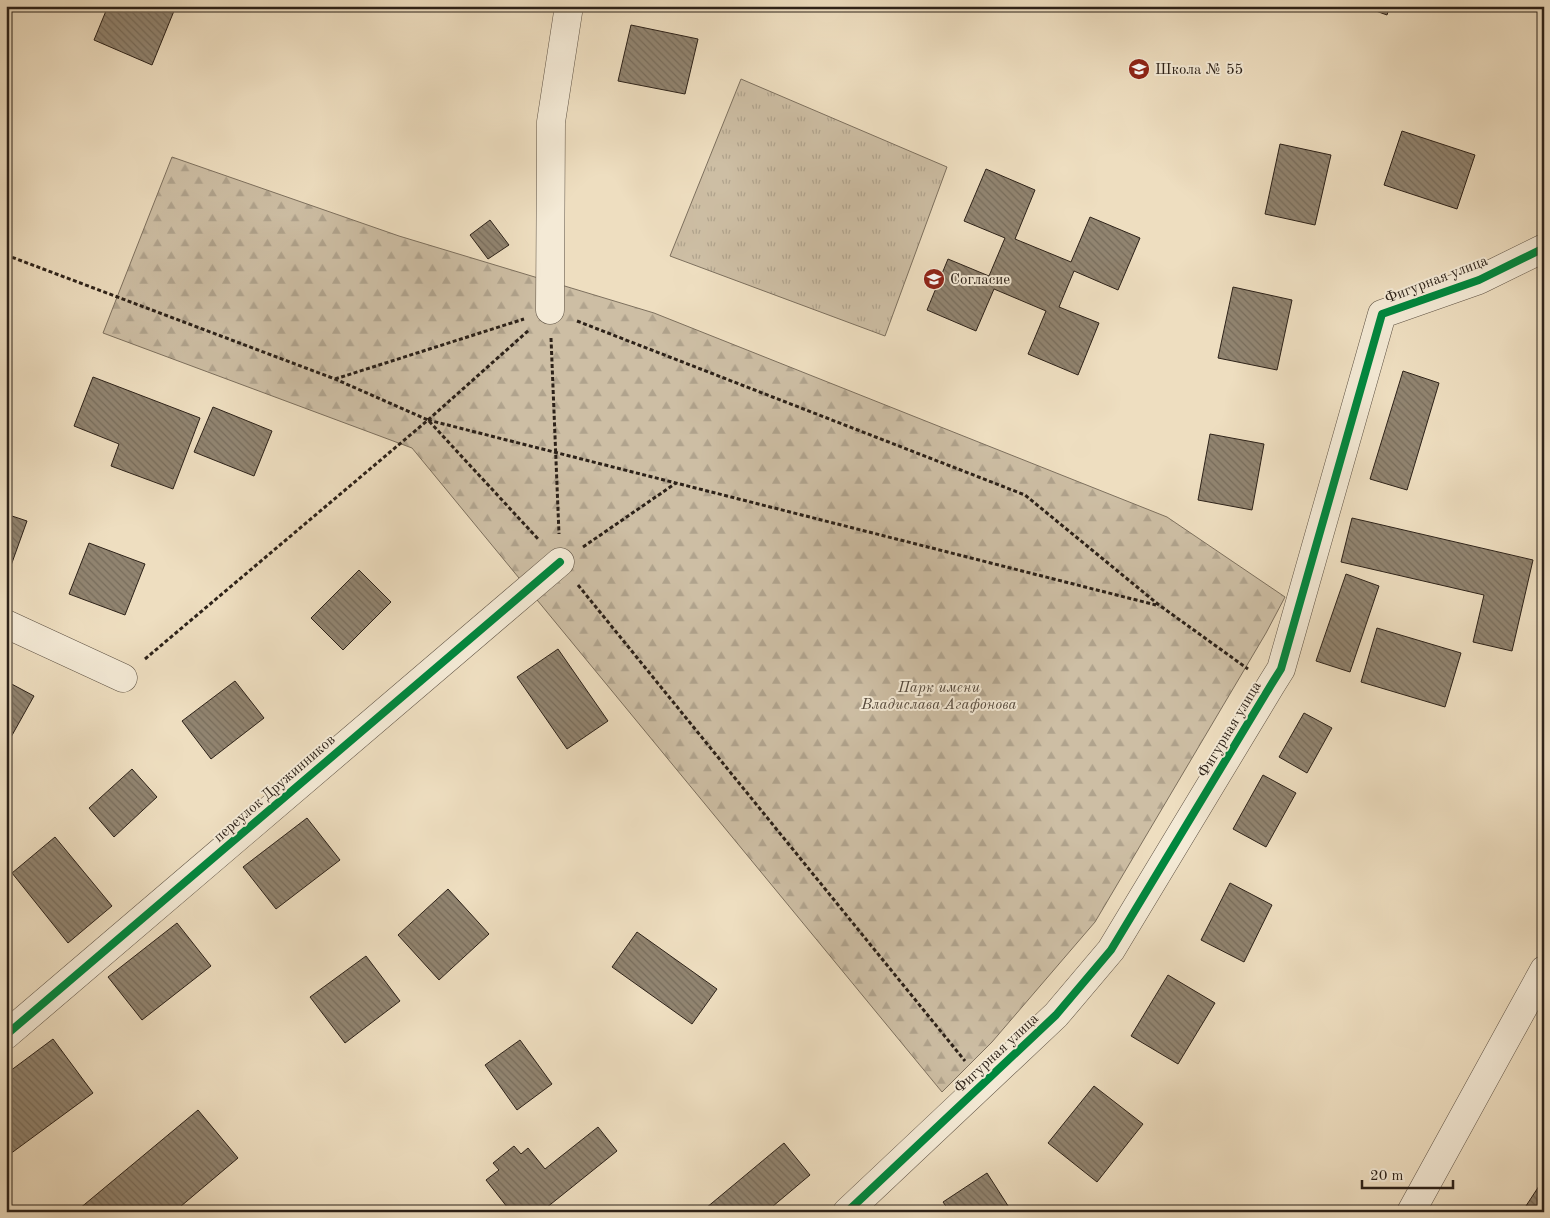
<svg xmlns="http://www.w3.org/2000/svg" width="1550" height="1218" font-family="'Old Standard TT',serif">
<defs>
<pattern id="grass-tufts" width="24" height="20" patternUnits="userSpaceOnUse" patternTransform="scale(1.25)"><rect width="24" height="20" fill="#cdbea4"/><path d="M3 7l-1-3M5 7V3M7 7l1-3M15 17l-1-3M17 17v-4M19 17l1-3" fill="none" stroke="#b0a38d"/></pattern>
<pattern id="forest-firs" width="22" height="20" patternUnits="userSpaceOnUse" patternTransform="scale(1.25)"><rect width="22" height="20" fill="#cdbea4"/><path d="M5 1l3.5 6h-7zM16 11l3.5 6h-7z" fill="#b0a38d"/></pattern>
<pattern id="building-back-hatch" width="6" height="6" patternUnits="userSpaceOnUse" patternTransform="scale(1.25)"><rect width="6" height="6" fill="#918470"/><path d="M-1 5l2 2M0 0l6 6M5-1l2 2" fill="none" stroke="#776c5b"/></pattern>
</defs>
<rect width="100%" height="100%" fill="#eedec0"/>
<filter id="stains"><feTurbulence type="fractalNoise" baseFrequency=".004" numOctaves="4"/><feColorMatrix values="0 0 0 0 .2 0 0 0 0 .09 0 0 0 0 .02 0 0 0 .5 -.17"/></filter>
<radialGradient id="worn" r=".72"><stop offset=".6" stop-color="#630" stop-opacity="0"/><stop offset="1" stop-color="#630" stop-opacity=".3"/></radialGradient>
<path fill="url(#grass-tufts)" stroke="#7d705e" d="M741,79L947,167L885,336L670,256Z"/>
<path fill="url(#forest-firs)" stroke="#7d705e" d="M172,157L399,236L654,313L1167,517L1285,597L1266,633L1095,922L992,1042L942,1092L412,448L103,333Z"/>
<path fill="url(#building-back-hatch)" stroke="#2d2219" d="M108,6H176L152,65L94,40Z
M1362,6H1390L1387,15Z
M631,25L698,39L685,94L618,81Z
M1402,131L1475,155L1457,209L1384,185Z
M1280,144L1331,155L1315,225L1265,214Z
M986,169L1035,190L1015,239L1071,262L1090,217L1140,238L1118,290L1074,271L1059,307L1099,323L1078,375L1028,354L1046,311L994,289L976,331L927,310L948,259L989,276L1005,238L964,221Z
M490,220L509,245L488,259L470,235Z
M1233,287L1292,300L1277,370L1218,358Z
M1403,371L1439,383L1407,490L1370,479Z
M93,377L200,418L173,489L111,466L119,444L74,426Z
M213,407L272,431L254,476L194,452Z
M1210,434L1264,444L1252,510L1198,500Z
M6,514L27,521L9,571L6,570Z
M1352,518L1533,560L1512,651L1473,642L1484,595L1341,562Z
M89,543L145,564L125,615L69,594Z
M359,570L391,602L343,650L311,618Z
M1346,574L1379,586L1350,672L1316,661Z
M1377,628L1461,653L1445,707L1361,682Z
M558,649L608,721L567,749L517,677Z
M6,681L34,696L6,746Z
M235,681L264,718L211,759L182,721Z
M1304,713L1332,728L1307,773L1279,757Z
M132,769L157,797L114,837L89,808Z
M1263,775L1296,793L1266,847L1233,829Z
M307,818L340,860L276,909L243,867Z
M55,837L112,906L68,943L12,873Z
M1230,883L1272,905L1244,962L1201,940Z
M448,889L489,934L439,980L398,935Z
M177,923L211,966L142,1020L108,977Z
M637,932L717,989L692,1024L612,967Z
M366,956L400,1001L345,1043L310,997Z
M1168,975L1215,1003L1178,1064L1131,1036Z
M53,1039L93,1093L6,1157V1074Z
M520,1040L552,1084L517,1110L485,1065Z
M1094,1086L1143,1124L1097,1182L1048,1143Z
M198,1110L238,1158L174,1212H81L79,1209Z
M598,1127L617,1151L541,1212H511L486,1180L499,1170L493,1163L514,1146L521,1154L528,1148L545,1169Z
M784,1143L810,1175L766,1212H709L706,1208Z
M987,1173L1012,1212H950L943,1202Z
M1541,1183L1544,1185V1212H1522Z"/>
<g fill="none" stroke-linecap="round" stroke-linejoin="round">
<g stroke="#5d5143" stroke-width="29">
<path id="minor" d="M550,310L551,122L569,6
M6,624L123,678
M6,1035L560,562
M847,1212L1056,1015L1111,950L1271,685L1281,669L1382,314L1479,280L1544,248
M1411,1212L1544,970"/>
</g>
<path stroke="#2d2219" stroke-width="3" stroke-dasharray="4 2.5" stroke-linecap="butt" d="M6,255L335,379L428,420L539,540
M577,321L1025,495L1159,605L1248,669
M551,338L559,534
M335,379L524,319
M428,420L1156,605
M583,547L676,483
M578,585L965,1061
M145,659L428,420L529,330"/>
<use href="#minor" stroke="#f4ead6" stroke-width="28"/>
<g stroke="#f4ead6" stroke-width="11">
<path id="cycleway" d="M6,1035L560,562
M847,1212L1056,1015L1111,950L1271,685L1281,669L1382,314L1479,280L1544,248"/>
</g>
<use href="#cycleway" stroke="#00873e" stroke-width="8"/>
</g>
<defs>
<g id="school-disc" transform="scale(1.125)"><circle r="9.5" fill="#8f2418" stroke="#f4ead6"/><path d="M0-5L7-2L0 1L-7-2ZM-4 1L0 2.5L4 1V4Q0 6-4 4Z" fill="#fff"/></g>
</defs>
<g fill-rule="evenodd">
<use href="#school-disc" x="1139" y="69"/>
<use href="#school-disc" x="934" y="279"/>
</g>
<g text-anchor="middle" stroke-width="4" stroke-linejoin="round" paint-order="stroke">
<g font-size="15" fill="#2d2219" stroke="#f4ead6" text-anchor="start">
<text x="1155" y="74">Школа № 55</text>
<text x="950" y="284">Согласие</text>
</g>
<g font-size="15" fill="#2d2219" stroke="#f4ead6">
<text transform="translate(1436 279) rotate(-21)" y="5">Фигурная улица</text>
<text transform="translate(1229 729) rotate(-59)" y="5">Фигурная улица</text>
<text transform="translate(274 788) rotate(-41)" y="5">переулок Дружинников</text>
<text transform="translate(996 1053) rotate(-43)" y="5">Фигурная улица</text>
</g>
<g font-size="15" font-style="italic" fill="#55493c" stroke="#f4ead6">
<text x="939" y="692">Парк имени<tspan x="939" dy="17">Владислава Агафонова</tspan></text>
</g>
</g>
<rect width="1550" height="1218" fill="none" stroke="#eedec0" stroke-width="25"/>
<rect x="8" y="8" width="1535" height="1203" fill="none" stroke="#2d2219" stroke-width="2.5"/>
<rect x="12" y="12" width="1525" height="1193" fill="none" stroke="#2d2219"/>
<path d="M1362 1180v8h91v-8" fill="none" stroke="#2d2219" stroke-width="2.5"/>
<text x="1370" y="1180" font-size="15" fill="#2d2219" stroke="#f4ead6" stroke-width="4" paint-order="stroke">20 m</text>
<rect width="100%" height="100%" filter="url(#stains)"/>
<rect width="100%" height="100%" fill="url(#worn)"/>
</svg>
